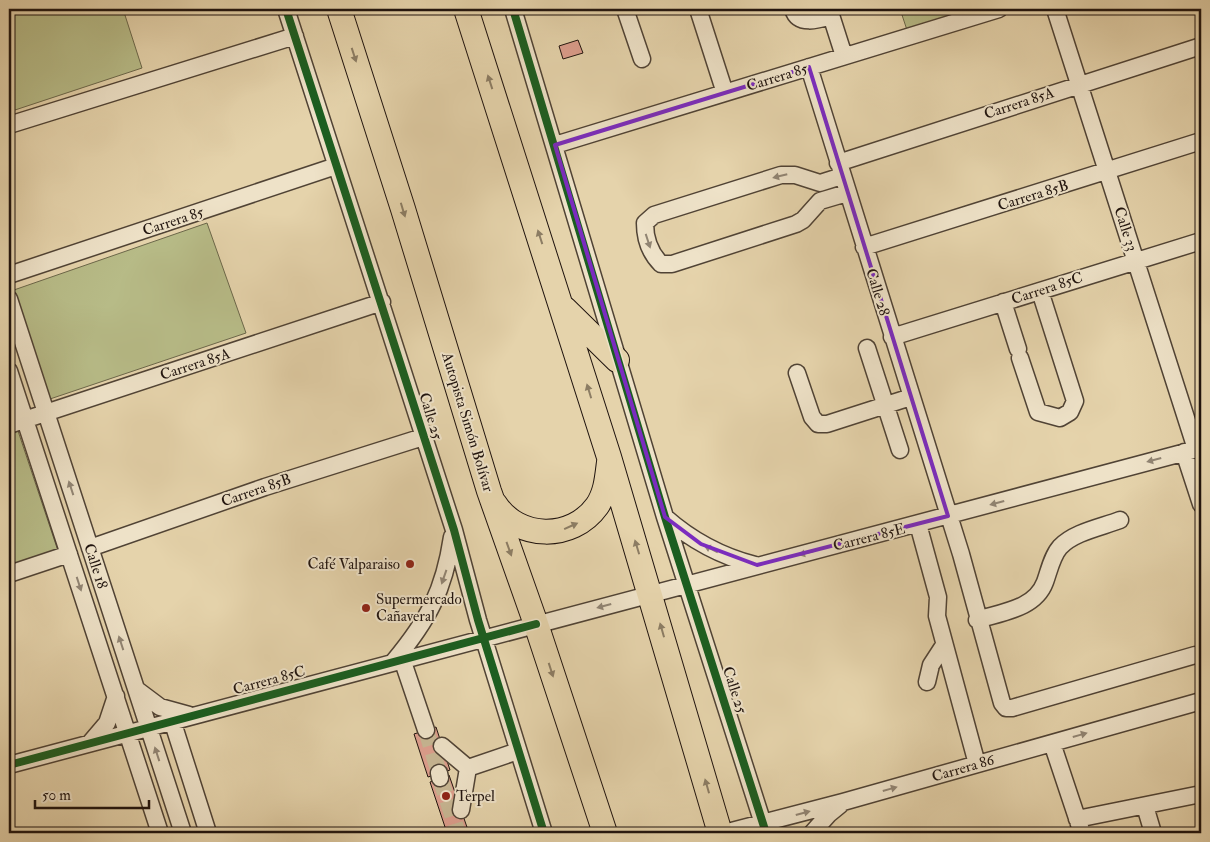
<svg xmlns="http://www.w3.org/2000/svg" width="1210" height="842" font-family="'IM FELL Double Pica',serif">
<rect width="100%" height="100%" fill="#e5d3ab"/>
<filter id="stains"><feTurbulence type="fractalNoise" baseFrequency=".004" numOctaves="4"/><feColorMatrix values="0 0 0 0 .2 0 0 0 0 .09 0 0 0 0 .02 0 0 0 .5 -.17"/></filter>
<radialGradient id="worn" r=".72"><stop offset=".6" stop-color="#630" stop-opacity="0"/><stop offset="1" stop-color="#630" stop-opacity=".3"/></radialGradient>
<path fill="#b7bb87" stroke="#6b674a" d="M9,9H123L142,68L9,112Z
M900,9H983L908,33Z
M207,223L246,333L47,400L11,291Z
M18,431L58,551L9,567V435Z"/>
<path fill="#dd9e8d" stroke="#1f130e" d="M578,40L583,53L563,59L559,46Z
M436,727L450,770L428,777L414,734Z
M449,775L469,833H447L430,782Z"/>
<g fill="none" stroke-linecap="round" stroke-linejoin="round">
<path stroke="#c7b693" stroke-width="16" stroke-dasharray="16 8" stroke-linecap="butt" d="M426,730L439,773
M440,778L458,833"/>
<g stroke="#504335" stroke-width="19">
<path id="minor" d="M286,9L454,530L478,620L544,833
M513,9L665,517L766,833
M625,9L642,59
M698,9L725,93
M793,9C798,26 818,20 831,16
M829,9L844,56
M1055,9L1196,449
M809,67L961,554L1002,703L1006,708H1012L1195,655
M9,125L295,36
M555,145L999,9
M838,163L1201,46
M842,176L820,183L795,175H781L654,215L645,223C645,238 650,253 661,264H672L796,224L803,220L820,201L847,193
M864,247L1201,141
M9,275L336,166
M9,299L183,833
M1003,302L1018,349
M892,337L1201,241
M867,348L900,450
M1020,358L1038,412L1060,418L1070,412L1075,401L1040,291
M9,371L160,833
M797,373L812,417L818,424H827L911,397
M9,425L382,302
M1184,452L1201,504
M665,517C692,541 720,556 755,565
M918,524L938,597L937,616L977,764
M90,548L265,487L423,437
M9,574L69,554
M977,620C1002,612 1035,609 1045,582C1049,571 1052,556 1060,547C1074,532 1102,527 1120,520
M402,659L426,730
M394,661C428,620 444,591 452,537
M927,682L931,665L944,645
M136,689L160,707L189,715
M172,720L208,833
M90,743L107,723L116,696
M1052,743L1082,833
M442,746L468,768L461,810
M9,765L1201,448
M468,768L518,751
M439,773L440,778
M1145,806L1153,833
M1077,819L1201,794
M724,833L843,802L1201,701
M812,833L829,814L840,805"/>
</g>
<g stroke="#1f130e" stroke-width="26">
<path id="highway" d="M339,9L403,209L489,491L536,624L605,833
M466,9L609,457L720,833
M565,309L617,360
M495,504C518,540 572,541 597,506C606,493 607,478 609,462"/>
</g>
<use href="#minor" stroke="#eee2c8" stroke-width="16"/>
<use href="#highway" stroke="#e5d3ab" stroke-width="24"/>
<g stroke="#eee2c8" stroke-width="11">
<path id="cycleway" d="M286,9L454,530L478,620L544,833
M513,9L665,517L766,833
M9,765L536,624"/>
</g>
<use href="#cycleway" stroke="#1b5e20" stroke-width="8"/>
</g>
<defs><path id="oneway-solid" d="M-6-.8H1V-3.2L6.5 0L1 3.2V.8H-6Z" transform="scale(1.25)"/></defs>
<g fill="#8c7d64">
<use href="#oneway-solid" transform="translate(354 55) rotate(72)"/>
<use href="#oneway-solid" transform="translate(490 82) rotate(-108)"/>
<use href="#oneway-solid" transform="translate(403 210) rotate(73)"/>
<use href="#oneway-solid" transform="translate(540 237) rotate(-108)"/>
<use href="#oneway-solid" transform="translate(589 391) rotate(-107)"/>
<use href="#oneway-solid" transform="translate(571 526) rotate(-24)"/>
<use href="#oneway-solid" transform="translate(637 547) rotate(-107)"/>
<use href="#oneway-solid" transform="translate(509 549) rotate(70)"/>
<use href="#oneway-solid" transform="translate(662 630) rotate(-106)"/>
<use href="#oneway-solid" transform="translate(551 670) rotate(72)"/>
<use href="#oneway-solid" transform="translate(707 786) rotate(-106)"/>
</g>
<g fill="#918574">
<use href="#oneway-solid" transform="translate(780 176) rotate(166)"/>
<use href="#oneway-solid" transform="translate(648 241) rotate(72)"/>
<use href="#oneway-solid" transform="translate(1154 460) rotate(165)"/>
<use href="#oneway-solid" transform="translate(71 488) rotate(-108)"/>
<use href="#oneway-solid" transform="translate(997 503) rotate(165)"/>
<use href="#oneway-solid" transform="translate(711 549) rotate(-154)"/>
<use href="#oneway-solid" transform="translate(806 553) rotate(166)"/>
<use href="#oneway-solid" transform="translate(444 577) rotate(109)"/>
<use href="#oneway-solid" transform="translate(79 584) rotate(72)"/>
<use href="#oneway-solid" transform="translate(604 606) rotate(165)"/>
<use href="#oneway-solid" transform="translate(121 643) rotate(-108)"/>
<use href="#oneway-solid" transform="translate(1080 735) rotate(-16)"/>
<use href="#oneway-solid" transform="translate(157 754) rotate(-108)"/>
<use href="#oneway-solid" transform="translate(890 789) rotate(-16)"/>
<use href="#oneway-solid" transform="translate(803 813) rotate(-15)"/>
</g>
<path fill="none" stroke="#7b2cbf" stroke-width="4" stroke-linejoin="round" d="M809,67L948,516L757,565L701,544L665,517L555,145Z"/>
<g fill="#8f2418" stroke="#eee2c8" stroke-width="2">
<circle cx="410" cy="564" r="5"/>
<circle cx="366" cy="608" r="5"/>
<circle cx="446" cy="796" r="5"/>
</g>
<g text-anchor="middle" stroke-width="4" stroke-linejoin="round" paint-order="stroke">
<g font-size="15" fill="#1f130e" stroke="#eee2c8">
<text transform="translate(777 77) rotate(-17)" y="5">Carrera 85</text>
<text transform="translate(1019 103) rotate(-18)" y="5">Carrera 85A</text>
<text transform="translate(1033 195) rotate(-17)" y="5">Carrera 85B</text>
<text transform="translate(173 221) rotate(-18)" y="5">Carrera 85</text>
<text transform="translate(1126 229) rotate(72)" y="5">Calle 33</text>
<text transform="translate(1047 288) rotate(-18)" y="5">Carrera 85C</text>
<text transform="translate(878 292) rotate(73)" y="5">Calle 28</text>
<text transform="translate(195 364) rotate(-18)" y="5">Carrera 85A</text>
<text transform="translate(431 416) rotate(73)" y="5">Calle 25</text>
<text transform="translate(468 422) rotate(73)" y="5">Autopista Simón Bolívar</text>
<text transform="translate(256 490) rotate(-19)" y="5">Carrera 85B</text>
<text transform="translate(869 537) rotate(-14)" y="5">Carrera 85E</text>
<text transform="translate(96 566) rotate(72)" y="5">Calle 18</text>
<text transform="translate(269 680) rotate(-15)" y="5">Carrera 85C</text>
<text transform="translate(735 690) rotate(72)" y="5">Calle 25</text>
<text transform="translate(963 768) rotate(-16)" y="5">Carrera 86</text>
</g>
<g font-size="15" fill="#1f130e" stroke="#eee2c8" text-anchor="start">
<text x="400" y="569" text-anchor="end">Café Valparaiso</text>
<text x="376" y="604">Supermercado<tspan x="376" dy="17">Cañaveral</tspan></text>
<text x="456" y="801">Terpel</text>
</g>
</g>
<rect width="1210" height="842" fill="none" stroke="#e5d3ab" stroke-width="30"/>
<rect x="10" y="10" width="1190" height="822" fill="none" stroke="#1f130e" stroke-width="2.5"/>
<rect x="15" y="15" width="1180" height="812" fill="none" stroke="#1f130e"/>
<path d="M35 800v8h114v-8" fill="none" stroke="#1f130e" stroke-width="2.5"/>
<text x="42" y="800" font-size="15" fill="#1f130e" stroke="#eee2c8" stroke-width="4" paint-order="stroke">50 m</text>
<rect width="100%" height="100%" filter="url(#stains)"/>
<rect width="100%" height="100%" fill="url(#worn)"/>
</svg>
